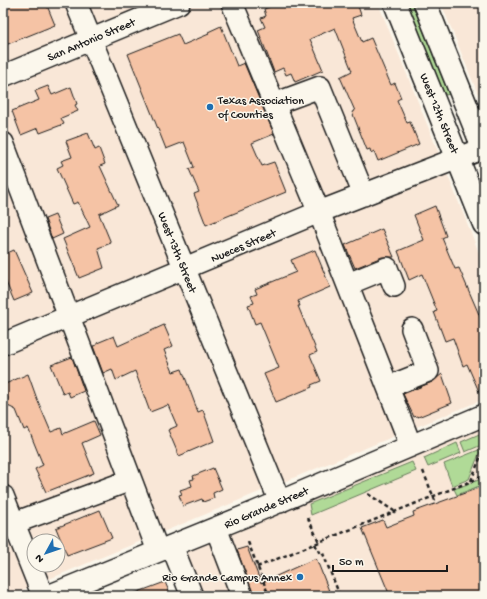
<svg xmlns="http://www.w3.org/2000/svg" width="487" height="599" font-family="'Gochi Hand',sans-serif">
<rect width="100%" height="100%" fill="#fbf7ec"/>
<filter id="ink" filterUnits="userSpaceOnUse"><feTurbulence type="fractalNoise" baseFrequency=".025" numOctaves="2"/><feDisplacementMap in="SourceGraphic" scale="8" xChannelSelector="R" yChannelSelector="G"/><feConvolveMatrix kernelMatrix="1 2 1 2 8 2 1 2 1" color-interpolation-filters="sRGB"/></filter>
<g filter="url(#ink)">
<path fill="#f9e7d7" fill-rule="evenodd" d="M3,3H378L484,265V399L8,596H3ZM34,541H58V565H34Z
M441,3H484V109Z
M484,415V596H192L172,546Z"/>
<path fill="#b0da97" stroke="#667b5a" d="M402,3H412L449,94L446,95L435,80Z
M484,432V444L465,452L461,442Z
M457,443L461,453L428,467L424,458Z
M481,449L469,479L452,486L444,464Z
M412,462L416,471L311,515L309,504Z
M484,478V484L457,495L454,489Z"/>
<path fill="#f5c3a5" stroke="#1c1c1c" d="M3,3H46L55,25L3,46Z
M280,3H357L361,15L352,18L362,42L371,38L391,85L395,83L401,98L397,100L407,123L410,122L419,144L378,161L374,151L371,153L370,149L367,150L352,112L355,111L340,77L352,71L335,28L310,39L323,70L295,82L291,73L286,75L283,68L274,72L258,30L265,27L261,18L266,16L264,9Z
M221,26L237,66L244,63L274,134L252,143L262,166L274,162L286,192L206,225L194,194L199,192L189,169L194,167L184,142L166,149L128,54L178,34L183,45L209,34L208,32Z
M48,86L52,95L71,87L77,104L75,105L78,111L61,118L64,124L40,133L38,128L21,135L12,111L39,100L35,91Z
M88,133L95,150L99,148L105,164L100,166L118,205L99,214L111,243L98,248L104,268L79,278L63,239L90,227L78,202L73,204L57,168L63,165L61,161L72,157L66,141Z
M435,206L446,236L442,238L455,269L459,268L484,326V403L467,364L463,366L453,338L445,341L434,312L437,311L422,274L409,280L398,251L424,240L414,215Z
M55,215L63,234L52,239L45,219Z
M382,229L394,257H382L355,268L345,245Z
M14,250L33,293L14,301L3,275V255Z
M315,250L330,287L298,301L300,306H298L317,352L310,355L321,381L311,385L312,387L276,402L264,374L279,368L260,322L255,324L248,305L254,303L251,296L257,294L255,289L296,272L291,260Z
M164,325L173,346L164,350L173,372L182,369L198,412L203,410L214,441L179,456L168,430L177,426L168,405L150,412L135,371L116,380L112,369L103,373L93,346L97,345V343L114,336L118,346Z
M72,357L84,391L70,397L68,392L63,394L51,365Z
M28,374L37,399L51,432L61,428L63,434L94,421L100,435L82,443L94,473L46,492L35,469L43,465L28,428L24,430L16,410L6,405L8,398L3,385Z
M442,374L452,403L418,417L417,416L414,417L403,394L432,382Z
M213,468L222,489L213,493L214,498L203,502L202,499L183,506L179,495L182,494L180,490L192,486L190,480L194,479L193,476Z
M484,486V596H390L362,528L383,520L386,527L414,516L413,512Z
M100,510L112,538L67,555L56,528Z
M247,547L261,583L316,558L331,596H254L237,550Z
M165,582L171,596H130V595Z"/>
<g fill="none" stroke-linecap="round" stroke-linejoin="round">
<g stroke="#1c1c1c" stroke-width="24">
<path id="minor" d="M76,3L280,502
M232,3L319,212L411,446
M3,76L179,3
M274,104L320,87L364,195
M3,143L158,551
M348,284L387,268L394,286
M3,344L319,212L484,148
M388,387L428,371L412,329
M3,496L43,596
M14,523L131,480
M216,528L242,596
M172,546L192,596
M48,596L255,512L484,415"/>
</g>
<g stroke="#1c1c1c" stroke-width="25">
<path id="major" d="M395,3L484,224
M425,3L484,150"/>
</g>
<path stroke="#1c1c1c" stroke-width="2.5" stroke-dasharray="4 3" stroke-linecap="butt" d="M423,471L436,503
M471,481L484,448
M368,494L394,511
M308,518L319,542
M248,542L269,596
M315,544L319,552L322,551L340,596
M257,567L484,476"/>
<use href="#minor" stroke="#fbf7ec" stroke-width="21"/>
<use href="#major" stroke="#fbf7ec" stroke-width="22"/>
</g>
</g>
<g fill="#1f6fb2" stroke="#fbf7ec" stroke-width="1.5">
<circle cx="210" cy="107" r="4"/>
<circle cx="300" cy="577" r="4"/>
</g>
<g text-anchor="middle" stroke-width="3" stroke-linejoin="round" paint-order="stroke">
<g font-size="12" fill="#1c1c1c" stroke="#fbf7ec">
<text transform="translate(91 39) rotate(-23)" y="4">San Antonio Street</text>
<text transform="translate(440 113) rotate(68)" y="4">West 12th Street</text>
<text transform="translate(243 245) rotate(-23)" y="4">Nueces Street</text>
<text transform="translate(178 252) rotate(68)" y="4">West 13th Street</text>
<text transform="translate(266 507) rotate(-23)" y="4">Rio Grande Street</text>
</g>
<g font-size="12" fill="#1c1c1c" stroke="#fbf7ec" text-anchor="start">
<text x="218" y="104">Texas Association<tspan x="218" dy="14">of Counties</tspan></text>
<text x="292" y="581" text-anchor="end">Rio Grande Campus Annex</text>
</g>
</g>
<rect width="487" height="599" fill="none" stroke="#fbf7ec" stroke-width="16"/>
<rect x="8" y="8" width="471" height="583" fill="none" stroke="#1c1c1c" stroke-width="1.5" filter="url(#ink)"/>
<g transform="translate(46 553) rotate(230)"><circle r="19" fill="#fbf7ec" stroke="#a29f99"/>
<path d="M0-3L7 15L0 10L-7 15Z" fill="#1f6fb2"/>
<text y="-6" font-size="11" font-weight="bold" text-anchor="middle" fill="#1c1c1c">N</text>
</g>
<path d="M333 565v6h114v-6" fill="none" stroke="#1c1c1c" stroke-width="2"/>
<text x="339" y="565" font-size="12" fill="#1c1c1c" stroke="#fbf7ec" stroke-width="3" paint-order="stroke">50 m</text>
</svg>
